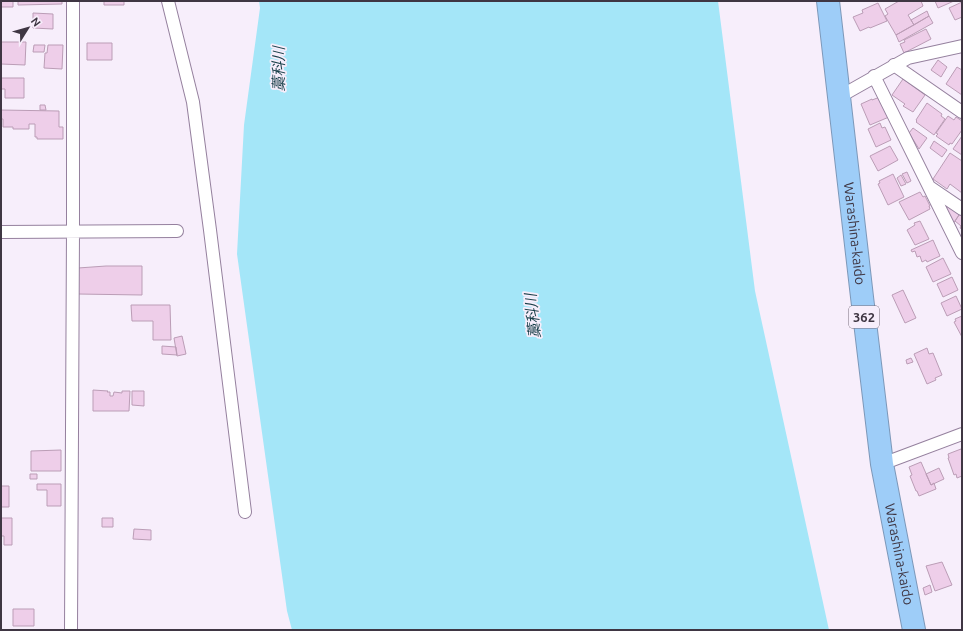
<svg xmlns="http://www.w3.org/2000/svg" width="963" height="631" font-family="Ubuntu,'Noto Sans JP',sans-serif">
<rect width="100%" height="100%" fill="#f7eefb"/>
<path fill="#a4e6f8" d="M259,1H718L755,291L829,630H292L287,611L237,254L244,125L260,8Z"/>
<path fill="#eecee9" stroke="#bb9db6" d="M1,1H13V7H1Z
M18,1H62V4L18,5Z
M104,1H124V5H104Z
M899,1H921L923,6L908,15L914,25L896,35L885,16L888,14L885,9Z
M935,1H954L938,8Z
M962,2V17L955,20L949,8Z
M878,3L887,21L870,28L869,27L860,31L853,17L863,13L862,10Z
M927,11L929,16L914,25L911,20Z
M33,13L53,14V29L33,28Z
M929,16L933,23L899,42L896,35Z
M926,29L931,39L904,53L900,44L905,42L904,40Z
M1,42H26L25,65L1,64Z
M87,43H112V60H87Z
M34,45H45L44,52H33Z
M48,45H63L62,69L44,68L45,53H47Z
M938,60L947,67L941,77L931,70Z
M957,67L962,70V95L946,84Z
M1,78H24V98H5V89H1Z
M903,79L925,95L913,112L903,106L905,104L892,95Z
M880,97L889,117L870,125L861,104L872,99V100Z
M927,103L942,114L941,116L945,119L934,135L916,122L917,121L916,120Z
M40,105H45L46,110H40Z
M1,110L59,111V127H63V139H37V137H35V124H29V129H13V127H3V119H1Z
M948,116L954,120L956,117L962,121V130L952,144L950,143L949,145L936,136L938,134L936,133Z
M880,123L882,128L885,127L891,140L876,147L868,129Z
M913,128L927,138L919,149L909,133Z
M962,136V155L953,149Z
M934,141L947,150L942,157L930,148Z
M890,146L898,160L878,171L870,156Z
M950,153L962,161L961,162L962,163V193L950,184L947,189L933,179Z
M907,172L911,181L907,183L902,174Z
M893,174L904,197L888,205L878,184L880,183L879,181Z
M901,175L906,184L901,186L897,178Z
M920,192L923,197L925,196L930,206H929L930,209L909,220L899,202Z
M946,202L961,212L953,224L944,205Z
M961,212L962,214V229L960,228L961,226L955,221Z
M920,221L929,239L915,245L907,230L915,225L914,223Z
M933,240L940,256L927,262L926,260L922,262L920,256L917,257L915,251L912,252L911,250Z
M943,258L951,274L933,282L926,267Z
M106,266H142V295L78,294V268Z
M952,277L958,290L943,297L937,284Z
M903,290L916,318L905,323L892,295Z
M956,296L962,309L947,316L941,303Z
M131,305H170L171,340H153V321H132Z
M962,316V337L954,322L956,321L955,319Z
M182,336L186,354L177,356L174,338Z
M162,346L176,347L177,355L162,354Z
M927,348L929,354L933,353L942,375L935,378L936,380L927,384L914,354Z
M911,358L913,362L907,364L906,360Z
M93,390L108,391L107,392H110V396H113L114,392L122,393V391H130L129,411H93Z
M132,391H144V406L132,405Z
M961,449L962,452V476L957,478L956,474L954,475L948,458H949L948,454Z
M61,450V471H31V451Z
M921,462L931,485L934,483L936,489L919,496L917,491H916L910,476L912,475L909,467Z
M939,468L944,479L931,485L926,474Z
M30,474H37V479H30Z
M37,484H61V506H47V490H37Z
M1,486H9V507H1Z
M1,518H12V545H4V536H1Z
M102,518H113V527H102Z
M134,529L151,530V540L133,539Z
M942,562L952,585L935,591L926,566Z
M930,585L932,592L925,595L923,588Z
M13,609H34V626H13Z"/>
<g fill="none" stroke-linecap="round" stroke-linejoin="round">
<g stroke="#95809e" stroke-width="14">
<path id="street" d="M168,1L193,102L210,230L245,512
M894,65L962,112
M874,76L962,253
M839,97L908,58L962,46
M931,188L962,209
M1,232L177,231
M882,464L962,434
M71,630L73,231V1"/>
</g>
<g stroke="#7d98b9" stroke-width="24">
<g id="highway">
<path id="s1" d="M828,1L862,297L882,464L914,630"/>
</g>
</g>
<use href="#street" stroke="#fff" stroke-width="12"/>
<use href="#highway" stroke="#9ecdf8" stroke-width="22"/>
</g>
<g text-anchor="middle" stroke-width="3.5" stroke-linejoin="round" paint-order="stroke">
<rect fill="#f7eefb" stroke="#766d7a" stroke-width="1" x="849" y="306" width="30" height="22" rx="3"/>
<g font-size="13" font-weight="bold" fill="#3f3643">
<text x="864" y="322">362</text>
</g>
<g font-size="14" fill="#3f3643" stroke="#f7eefb">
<text dy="5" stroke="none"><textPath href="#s1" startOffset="234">Warashina-kaido</textPath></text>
<text dy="5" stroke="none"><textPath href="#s1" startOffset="558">Warashina-kaido</textPath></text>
</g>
<g font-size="15" font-style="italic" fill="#183f49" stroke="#f7eefb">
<text transform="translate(279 69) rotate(-90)" y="5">藁科川</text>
<text transform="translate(533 316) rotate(-96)" y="5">藁科川</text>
</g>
</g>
<rect width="963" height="631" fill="none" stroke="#3f3643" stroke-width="4"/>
<g transform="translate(28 28) rotate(53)" stroke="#f7eefb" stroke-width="3" paint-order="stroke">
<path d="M0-3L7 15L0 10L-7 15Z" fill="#3f3643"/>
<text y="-6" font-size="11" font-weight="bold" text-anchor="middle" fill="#3f3643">N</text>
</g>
</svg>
